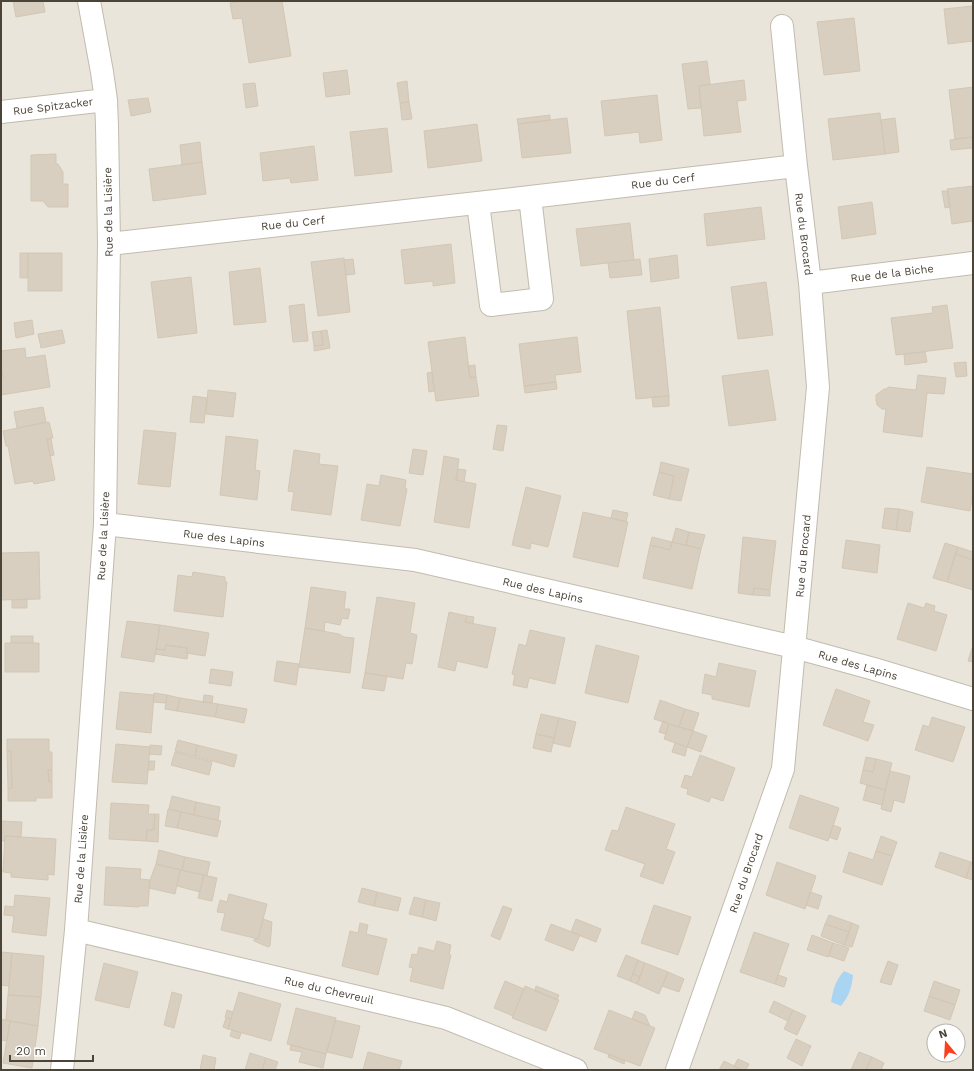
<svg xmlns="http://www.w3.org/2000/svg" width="974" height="1071" font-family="'Work Sans',sans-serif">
<rect width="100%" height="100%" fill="#f6f3ec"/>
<path fill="#eae5da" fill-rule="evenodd" d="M1,1H973V1070H1ZM934,1031H958V1055H934Z"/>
<path fill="#a9d4f2" d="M844,971L853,975C852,987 849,996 841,1006L831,1002C833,990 835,981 844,971Z"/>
<path fill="#d8cfc1" stroke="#d3c7b4" d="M13,1H43L45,12L16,17Z
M242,1H282L291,56L249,63L242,18L233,19L230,3Z
M973,6V41L948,44L944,9Z
M854,18L860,71L824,75L817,22Z
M707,61L710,84L699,86L701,108L688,109L682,64Z
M347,70L350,94L326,97L323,73Z
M744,80L746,100L737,101L741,132L704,136L699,86Z
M407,81L409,102L400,103L397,83Z
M255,83L258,106L246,108L243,84Z
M973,87V137L955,139L949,90Z
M657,95L662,140L640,143L639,132L605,136L601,101Z
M148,98L151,112L131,116L128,100Z
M409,102L412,119L402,120L400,103Z
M880,113L885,154L833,160L828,119Z
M550,115V120L518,124L517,119Z
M567,118L571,153L522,158L518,124Z
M895,118L899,152L885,154L881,120Z
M477,124L482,161L428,168L424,131Z
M387,128L392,172L355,176L350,132Z
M973,137V148L951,150L950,140Z
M200,142L202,162L182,165L180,145Z
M314,146L318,180L291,183L290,178L263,181L260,153Z
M56,154V164H58L63,172V184H68V207H48L43,201H31V155Z
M202,162L206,194L153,201L149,169Z
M973,186V221L952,224L947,189Z
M942,191H948L950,207L945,208Z
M872,202L876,234L842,239L838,207Z
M761,207L765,239L707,246L704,214Z
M630,223L634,260L581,266L576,229Z
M451,244L455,283L433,286V281L405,284L401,250Z
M20,253H28V278H20Z
M28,253H62V291H28Z
M677,255L679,278L651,282L649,259Z
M344,258L350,312L318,316L311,262Z
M353,259L355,274L346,275L344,260Z
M640,259L642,275L610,278L608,263Z
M260,268L266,322L234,325L229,272Z
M191,277L197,333L158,338L151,282Z
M766,282L773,335L738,339L731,287Z
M304,304L308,341L293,342L289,306Z
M947,305L953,348L896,355L891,318L933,313L932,307Z
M660,307L669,396L636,399L627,311Z
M32,320L34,334L16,338L14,323Z
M62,330L65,343L41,348L38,334Z
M327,330L330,348L314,351V346L323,345L321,331Z
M321,331L323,345L314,346L312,332Z
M465,337L470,378L476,377L479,396L436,401L428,342Z
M577,337L581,372L555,375L556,382L524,386L519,344Z
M25,348L26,358L45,355L50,387L1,395V379L3,378L1,369V351Z
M925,352L927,362L905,365L904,354Z
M966,362L967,376L956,377L954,363Z
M475,365L476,377L470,378L468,366Z
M768,370L776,420L729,426L722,376Z
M432,372L434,391L429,392L427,373Z
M918,375L946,378L944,394L927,393L922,437L883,432L886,409H882L877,405L876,400V395L884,389H887L888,387L916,390Z
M556,382L557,389L525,393L524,386Z
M208,390L236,393L233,417L206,414Z
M193,396L207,398L204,423L190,422Z
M669,396V406L653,407L652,397Z
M43,407L46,422L17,428L14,412Z
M49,422L53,438L47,439L55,480L34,484L33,481L15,484L8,446H6L3,431Z
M497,425L507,426L503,451L493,449Z
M144,430L176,433L170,487L138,484Z
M226,436L258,440L255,470L260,471L257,500L220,495Z
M47,439H51L54,455L50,456Z
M413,449L427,451L423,475L409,473Z
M294,450L320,454L319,464L338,466L331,515L291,510L294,492L288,491Z
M444,456L459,459L456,480L476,484L469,528L434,522Z
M661,462L689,469L681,501L669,499L674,476L659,472Z
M927,467L973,474V491L970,511L921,502Z
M458,469L466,470L464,482L456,480Z
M659,472L674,476L669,499L653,495Z
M381,475L406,480L405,488L407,489L400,526L361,520L367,484L379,486Z
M526,487L561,496L548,547L531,543L530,549L512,545Z
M885,508L899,509L896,530L882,528Z
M899,509L913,512L910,532L896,530Z
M613,510L628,513L626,522L611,518Z
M583,512L628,522L618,567L573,557Z
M676,528L689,532L686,545L672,542Z
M689,532L705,535L701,549L686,545Z
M652,537L672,542L670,550L650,545Z
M743,537L776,541L770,590L754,588L753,595L738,593Z
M846,540L880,545L877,573L842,568Z
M672,542L701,549L692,589L643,578L650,545L670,550Z
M945,543L958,547L947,582L933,578Z
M958,547L973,552V560L955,554Z
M39,552L40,599L1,600V553Z
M955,554L973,560V590L947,582Z
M193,572L225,577V582H227L223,617L174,611L178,575L192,577Z
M311,587L346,592L344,609H350L348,619L342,618L340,625L325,622L324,631L305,628Z
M754,588L770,590V596L753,595Z
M377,597L415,603L410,633L417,635L412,664L406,663L403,679L365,673Z
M27,599V608H12V600Z
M908,603L924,608L926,603L935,606L934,611L947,615L936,651L897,639Z
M449,612L467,616L465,622L496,628L487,668L457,661L455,671L438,667Z
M467,616L474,617L473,623L465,622Z
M127,621L160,625L154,662L121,657Z
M160,625L209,633L205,656L186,653L187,648L166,645L165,650L156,649Z
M305,628L339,634L344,637L354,638L350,673L299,667Z
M530,630L565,638L555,684L529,678L527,688L513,685L515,675L512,674L519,644L526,646Z
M11,636H33V643H11Z
M5,643H39V672H5Z
M166,645L187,648L186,653H188L187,659L155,654L156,649L165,650Z
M596,645L639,656L628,703L585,693Z
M973,645V662L968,661Z
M277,661L299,664L296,685L274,681Z
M719,663L756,671L749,707L712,699V695L702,693L705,674L716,677Z
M211,669L233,672L231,686L209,683Z
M365,673L387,676L384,691L362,688Z
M836,689L870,701L863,722L874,725L868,741L823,725Z
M120,692L154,695L151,733L116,729Z
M154,693L167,695L166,703L153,702Z
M167,695L180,698L177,711L165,709Z
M204,695L213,696L212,703L203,702Z
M180,698L218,704L215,717L177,711Z
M660,700L685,709L679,727L654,719Z
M218,704L247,709L244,723L215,717Z
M685,709L699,713L693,731L679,727Z
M541,714L559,718L554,738L536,734Z
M932,717L965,727L953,762L915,750L923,725L929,727Z
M559,718L576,722L570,747L553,743Z
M663,721L669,724L666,734L659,732Z
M669,724L693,731L687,747L664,739Z
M693,731L707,736L701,752L687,747Z
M536,734L554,738L551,752L533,748Z
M7,739H49V752H52V770H48L49,782H52V798H36V801H8V789L12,788L11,751H7Z
M178,740L197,745L195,756L175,751Z
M675,743L687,747L685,756L672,752Z
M116,744L150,747L147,784L112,782Z
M150,745L162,746L161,755L149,754Z
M197,745L237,755L234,767L195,756Z
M7,751H11L12,788L8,789Z
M175,752L212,762L209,775L171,765Z
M700,755L735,768L723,801L711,797L709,802L687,794L688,789L681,787L685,775L692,777Z
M866,757L876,759L873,772L863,770Z
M876,759L892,763L885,790L860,783L863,770L873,772Z
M149,761H155L154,770H148Z
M48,770H52V782H49Z
M890,771L910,776L904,803L894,800L891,812L881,809Z
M867,785L885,790L882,805L863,800Z
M800,795L839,808L828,841L789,828Z
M172,796L196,802L194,815L169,809Z
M196,802L220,807L218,820L194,815Z
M111,803L149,805L148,814H155L154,830H147L146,841L109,839Z
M626,807L675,824L666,849L675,852L663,884L640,876L645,864L605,850L612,830L618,831Z
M168,809L181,812L177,828L165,826Z
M181,812L221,821L217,837L177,828Z
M155,814H159L158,842L146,841L147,830H154Z
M1,821L22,822L21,837L5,836V841H1Z
M833,825L841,828L837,840L829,837Z
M5,836L56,839L54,875L48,874V880L11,877V873L3,872Z
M881,836L897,842L892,856L876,851Z
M159,850L185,857L182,870L156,864Z
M876,851L892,856L882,885L843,872L849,852L873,860Z
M940,852L971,862L966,878L935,867Z
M185,857L210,862L207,876L182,870Z
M777,862L816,876L805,909L766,895Z
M971,862L973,863V880L966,878Z
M156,864L180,870L175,894L149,888L150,880Z
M106,867L141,869L140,879L150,880L148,906H139V907L104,905Z
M180,870L204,875L200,892L177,886Z
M204,875L217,878L212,901L198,898Z
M362,888L377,892L374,906L358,902Z
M377,892L401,898L398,911L374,906Z
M810,892L822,896L818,909L806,905Z
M229,894L267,904L258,939L221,930L225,913L217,912L220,900L227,902Z
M15,895L50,898L46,936L12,932L14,916L4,915L5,906L14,907Z
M414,897L426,900L422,917L409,914Z
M426,900L440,903L436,921L422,917Z
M654,905L691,917L678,955L641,943Z
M503,906L512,909L500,940L491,936Z
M829,915L852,923L849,932L825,924Z
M263,919L272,922L270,946L268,947L254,941V939H258Z
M576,919L601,929L596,942L571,932Z
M360,923L368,925L366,934L387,939L378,975L342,966L350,931L358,933Z
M852,923L859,926L852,947L844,945Z
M551,924L580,935L573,951L545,940Z
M825,924L849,932L844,945L821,936Z
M754,932L789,944L775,984L740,972Z
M812,935L833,943L828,957L807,950Z
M437,941L451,945L449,955H451L443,989L410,981L413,968L409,967L412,954L417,955L419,947L434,951Z
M833,943L849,948L844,961L829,956Z
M1,952L12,953L9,986L1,985Z
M12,953L44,956L41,997L8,995Z
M626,955L638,960L630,981L617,976Z
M638,960L645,963L640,977L633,974Z
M888,961L898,965L891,985L880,982Z
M104,963L138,972L129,1008L95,1000Z
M645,963L668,972L659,994L637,984Z
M668,972L684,979L679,992L662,986Z
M633,974L640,977L637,984L630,981Z
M778,975L787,978L784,987L775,984Z
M505,981L524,989L513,1016L494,1008Z
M934,981L960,990L955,1005L929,996Z
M525,986L559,1000L546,1031L512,1018Z
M536,986L559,995L557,1000L535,991Z
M172,992L182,995L174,1028L164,1025Z
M239,992L281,1004L271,1041L228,1029Z
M8,995L41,997L38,1026L6,1020Z
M929,996L955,1005L950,1020L924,1011Z
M774,1001L793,1010L788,1021L769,1012Z
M296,1008L336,1018L326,1054L287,1044Z
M227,1010L233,1012L231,1019L225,1017Z
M609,1010L655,1028L640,1066L594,1049Z
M793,1010L806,1016L797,1035L784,1029Z
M635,1011L645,1015L650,1026L632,1019Z
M226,1018L231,1019L228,1029L223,1027Z
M1,1019L10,1021L7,1041L1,1040Z
M335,1020L360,1026L352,1058L327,1052Z
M10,1021L38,1026L32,1068L3,1063Z
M232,1030L241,1033L239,1039L230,1036Z
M796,1039L811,1046L802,1066L787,1058Z
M291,1045L326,1054L323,1068L299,1062L302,1052L290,1050Z
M368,1052L402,1061L399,1070H363Z
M859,1052L872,1057L866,1070H851Z
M250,1053L266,1058L262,1070H245Z
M609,1054L625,1061L624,1064L608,1057Z
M203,1055L216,1058L214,1070H200Z
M872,1057L884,1063L881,1070H866Z
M266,1058L278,1062L275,1070H262Z
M738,1059L749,1064L746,1070H742L734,1066Z
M724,1061L742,1070H719Z"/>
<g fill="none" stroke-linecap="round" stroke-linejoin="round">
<g stroke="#c2bbae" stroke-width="24">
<path id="minor" d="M1,112L106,100
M478,203L491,305L542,299L530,197
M109,244L530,197L796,166
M810,283L973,263
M105,524L415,560L794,647L874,669L973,699
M76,930L446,1018L576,1070
M62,1070L76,930L105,524L109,244L107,126L106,100L102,72L89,1
M677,1070L783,769L818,387L810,283L796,166L782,26"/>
</g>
<use href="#minor" stroke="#fff" stroke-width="22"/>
</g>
<g text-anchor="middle" stroke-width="3.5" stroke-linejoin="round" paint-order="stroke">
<g font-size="11" fill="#4b4439" stroke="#fff">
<text transform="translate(53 106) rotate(-7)" y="4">Rue Spitzacker</text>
<text transform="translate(663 181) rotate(-7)" y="4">Rue du Cerf</text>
<text transform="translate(108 212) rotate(-91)" y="4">Rue de la Lisière</text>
<text transform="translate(293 223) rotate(-6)" y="4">Rue du Cerf</text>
<text transform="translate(804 234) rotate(83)" y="4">Rue du Brocard</text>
<text transform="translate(892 273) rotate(-7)" y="4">Rue de la Biche</text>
<text transform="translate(103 536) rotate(-87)" y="4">Rue de la Lisière</text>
<text transform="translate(224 538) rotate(7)" y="4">Rue des Lapins</text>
<text transform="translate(803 556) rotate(-85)" y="4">Rue du Brocard</text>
<text transform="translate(543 590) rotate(13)" y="4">Rue des Lapins</text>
<text transform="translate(858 665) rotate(16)" y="4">Rue des Lapins</text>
<text transform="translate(81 859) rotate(-86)" y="4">Rue de la Lisière</text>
<text transform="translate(746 873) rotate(-71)" y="4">Rue du Brocard</text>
<text transform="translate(329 990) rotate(13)" y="4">Rue du Chevreuil</text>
</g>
</g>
<rect width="974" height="1071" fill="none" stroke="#4b4439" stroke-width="4"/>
<g transform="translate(946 1043) rotate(342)"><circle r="19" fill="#ffffff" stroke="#b7b4b0"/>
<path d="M0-3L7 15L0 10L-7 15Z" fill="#fc3f1d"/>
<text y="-6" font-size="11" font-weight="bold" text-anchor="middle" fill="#4b4439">N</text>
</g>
<path d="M10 1055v6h83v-6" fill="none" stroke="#4b4439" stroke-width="2"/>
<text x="16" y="1055" font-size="12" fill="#4b4439" stroke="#ffffff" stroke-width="3" paint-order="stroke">20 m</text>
</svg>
